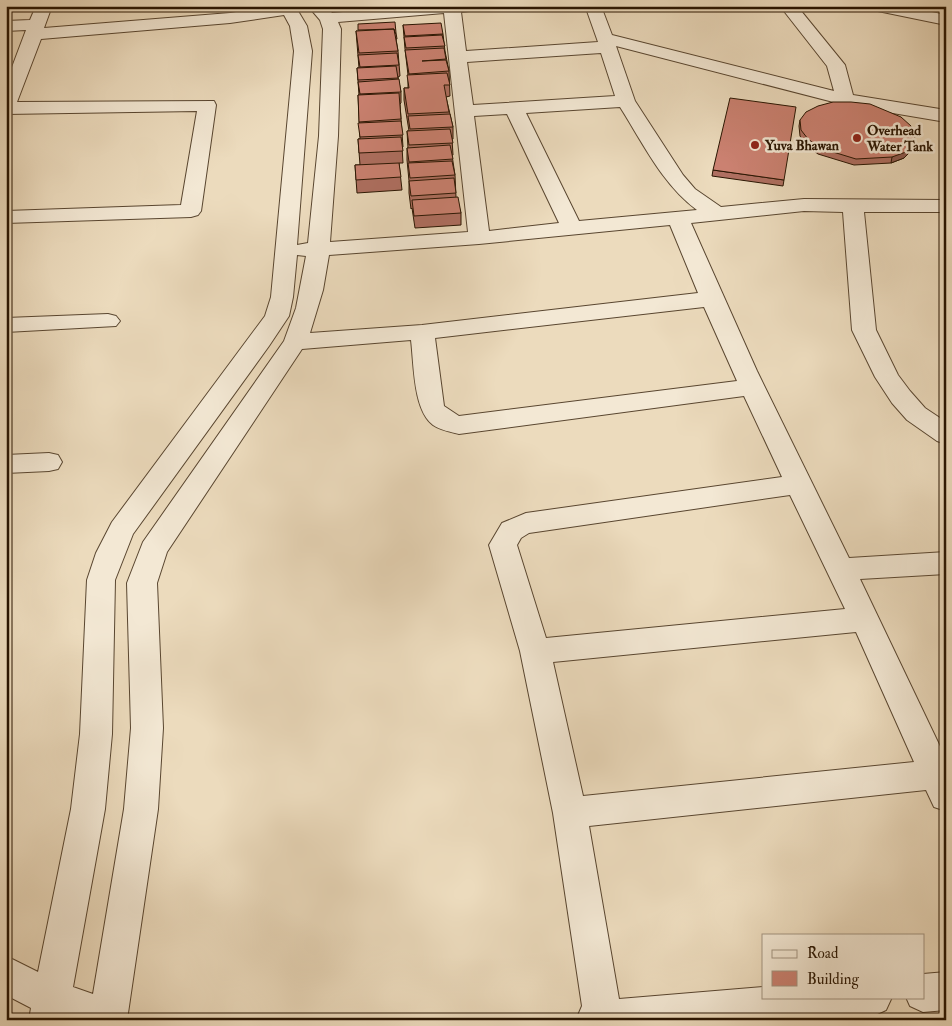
<svg xmlns="http://www.w3.org/2000/svg" width="952" height="1026" font-family="'IM FELL Double Pica',serif">
<rect width="100%" height="100%" fill="#ecdbbd"/>
<filter id="stains"><feTurbulence type="fractalNoise" baseFrequency=".004" numOctaves="4"/><feColorMatrix values="0 0 0 0 .2 0 0 0 0 .09 0 0 0 0 .02 0 0 0 .5 -.17"/></filter>
<radialGradient id="worn" r=".72"><stop offset=".6" stop-color="#630" stop-opacity="0"/><stop offset="1" stop-color="#630" stop-opacity=".3"/></radialGradient>
<g fill="none" stroke-linecap="round" stroke-linejoin="round">
<g stroke="#594630" stroke-width="2">
<path id="minor" d="M36,6H52L44,28L230,13L273,6H295L307,26L312,51L297,245L308,243L319,136L323,29L320,20L308,6H326L332,13L408,6H479L477,10L461,12L466,51L598,42L587,11L583,6H601L612,35L834,91L827,66L780,6H797L845,65L853,95L946,110V122L845,105L616,46L635,101L683,175L695,189L721,207L804,199L946,200V212H864L876,330L898,375L910,391L925,408L946,422V444L937,441L907,420L892,403L875,377L852,330L843,212L804,211L691,223L757,371L849,558L946,552V574L860,579L946,759V811L934,807L926,790L589,826L619,999L763,987V997H892L886,1010L873,1016L828,1020H576L582,1006L553,813L520,651L489,545L502,523L526,513L782,477L744,396L459,434C451,432 440,430 433,425C413,410 414,364 411,340L302,349L167,552L157,583L163,728L158,809L127,1020H29L31,1008L6,995V956L38,972L71,809L80,734L87,580L96,553L112,522L265,316L271,297L294,51L290,26L284,15L230,23L41,39L17,102L214,101L216,105L201,211L198,215L191,217L6,223V211L181,205L197,111L6,114V83L26,30L6,31V21L30,20ZM444,13L468,232L330,242L338,136L341,29L338,22ZM601,53L615,96L473,105L467,62ZM620,107C643,143 662,184 697,210L579,221L526,113ZM507,114L559,223L489,231L474,116ZM670,225L698,293L422,325L310,333L323,290L329,255L479,244ZM297,255L306,256L296,308L284,341L143,542L127,583L131,728L124,809L93,994L73,987L105,809L112,734L115,580L133,534L269,346L289,316L293,297ZM704,307L737,381L459,416L444,406L435,338ZM790,495L845,609L546,638L517,545L521,538L529,533ZM856,632L914,762L583,796L553,662Z
M871,6H904L946,15V25L873,10Z
M108,314L116,316L120,321L116,326L6,332V318Z
M49,453L58,455L62,462L58,469L49,471L6,473V455Z
M946,972V1010L923,1012L910,1006L906,997H923V974Z"/>
</g>
<use href="#minor" fill="#f3e8d4" fill-rule="evenodd"/>
</g>
<path fill="#af6f61" stroke="#281401" d="M403,25L443,34L445,51L449,71L450,96L446,97L453,127V139H452L453,155H452L455,175L456,197L461,213V225L415,228L412,208L411,209L409,193V181L407,160V148H408L407,131H409L404,100V88H408V75L405,49Z
M356,31L396,33L397,39H396L398,51L400,76L398,77L401,92V103L400,104L403,147H402L403,163H399L402,190L357,193L355,165H360L358,139H360L358,95H359L357,68H359Z
M800,120L912,150L904,158L891,163L854,165L818,154L806,145L800,136L799,126Z
M713,170L784,180L783,186L712,176Z"/>
<path fill="#8e5a4f" stroke="#281401" d="M914,144L912,150L904,158L891,163L892,157Z"/>
<path fill="#cb8171" stroke="#281401" d="M395,22L396,33H395L394,29L358,30V24Z
M441,23L443,34L405,36L403,25Z
M394,29L398,51L359,53L356,31Z
M442,35L445,46L406,48L404,37Z
M444,48L446,59L422,61L446,60L449,71L409,74L405,50Z
M397,53L399,65L360,67L358,55Z
M396,66L398,78L358,80L357,68Z
M447,73L450,85H444L449,112L408,114L404,88H409L407,75Z
M399,79L401,92L360,94L358,82Z
M399,93L401,119L359,122L358,95Z
M730,98L796,107L784,180L713,170Z
M833,102H851L870,104L901,117L911,126L915,135L914,144L906,152L892,157L856,159L820,148L808,139L801,130L800,120L806,112L818,106Z
M450,114L453,127L410,129L408,116Z
M401,121L403,135L360,137L358,123Z
M450,129L453,143L409,145L407,131Z
M401,137L403,151L359,153L358,139Z
M450,145L453,159L409,162L407,148Z
M452,161L455,175L410,178L408,163Z
M399,163L401,177L356,180L355,165Z
M454,178L456,193L411,196L409,181Z
M458,197L461,213L414,216L412,200Z"/>
<g fill="#8f2418" stroke="#f3e8d4" stroke-width="2">
<circle cx="857" cy="138" r="5"/>
<circle cx="755" cy="145" r="5"/>
</g>
<g text-anchor="middle" stroke-width="5" stroke-linejoin="round" paint-order="stroke">
<g font-size="14" font-weight="bold" fill="#281401" stroke="#f3e8d4" text-anchor="start">
<text x="867" y="135">Overhead<tspan x="867" dy="16">Water Tank</tspan></text>
<text x="765" y="150">Yuva Bhawan</text>
</g>
</g>
<rect width="952" height="1026" fill="none" stroke="#ecdbbd" stroke-width="25"/>
<rect x="8" y="8" width="937" height="1011" fill="none" stroke="#281401" stroke-width="2.5"/>
<rect x="12" y="12" width="927" height="1001" fill="none" stroke="#281401"/>
<rect x="762" y="934" width="162" height="65" fill="#f3e8d4" stroke="#a29380"/>
<rect x="772" y="950" width="25" height="8" fill="#f3e8d4" stroke="#a29380"/>
<text x="807" y="958" font-size="15" fill="#281401">Road</text>
<rect x="772" y="971" width="25" height="15" fill="#cb8171" stroke="#a29380"/>
<text x="807" y="984" font-size="15" fill="#281401">Building</text>
<rect width="100%" height="100%" filter="url(#stains)"/>
<rect width="100%" height="100%" fill="url(#worn)"/>
</svg>
